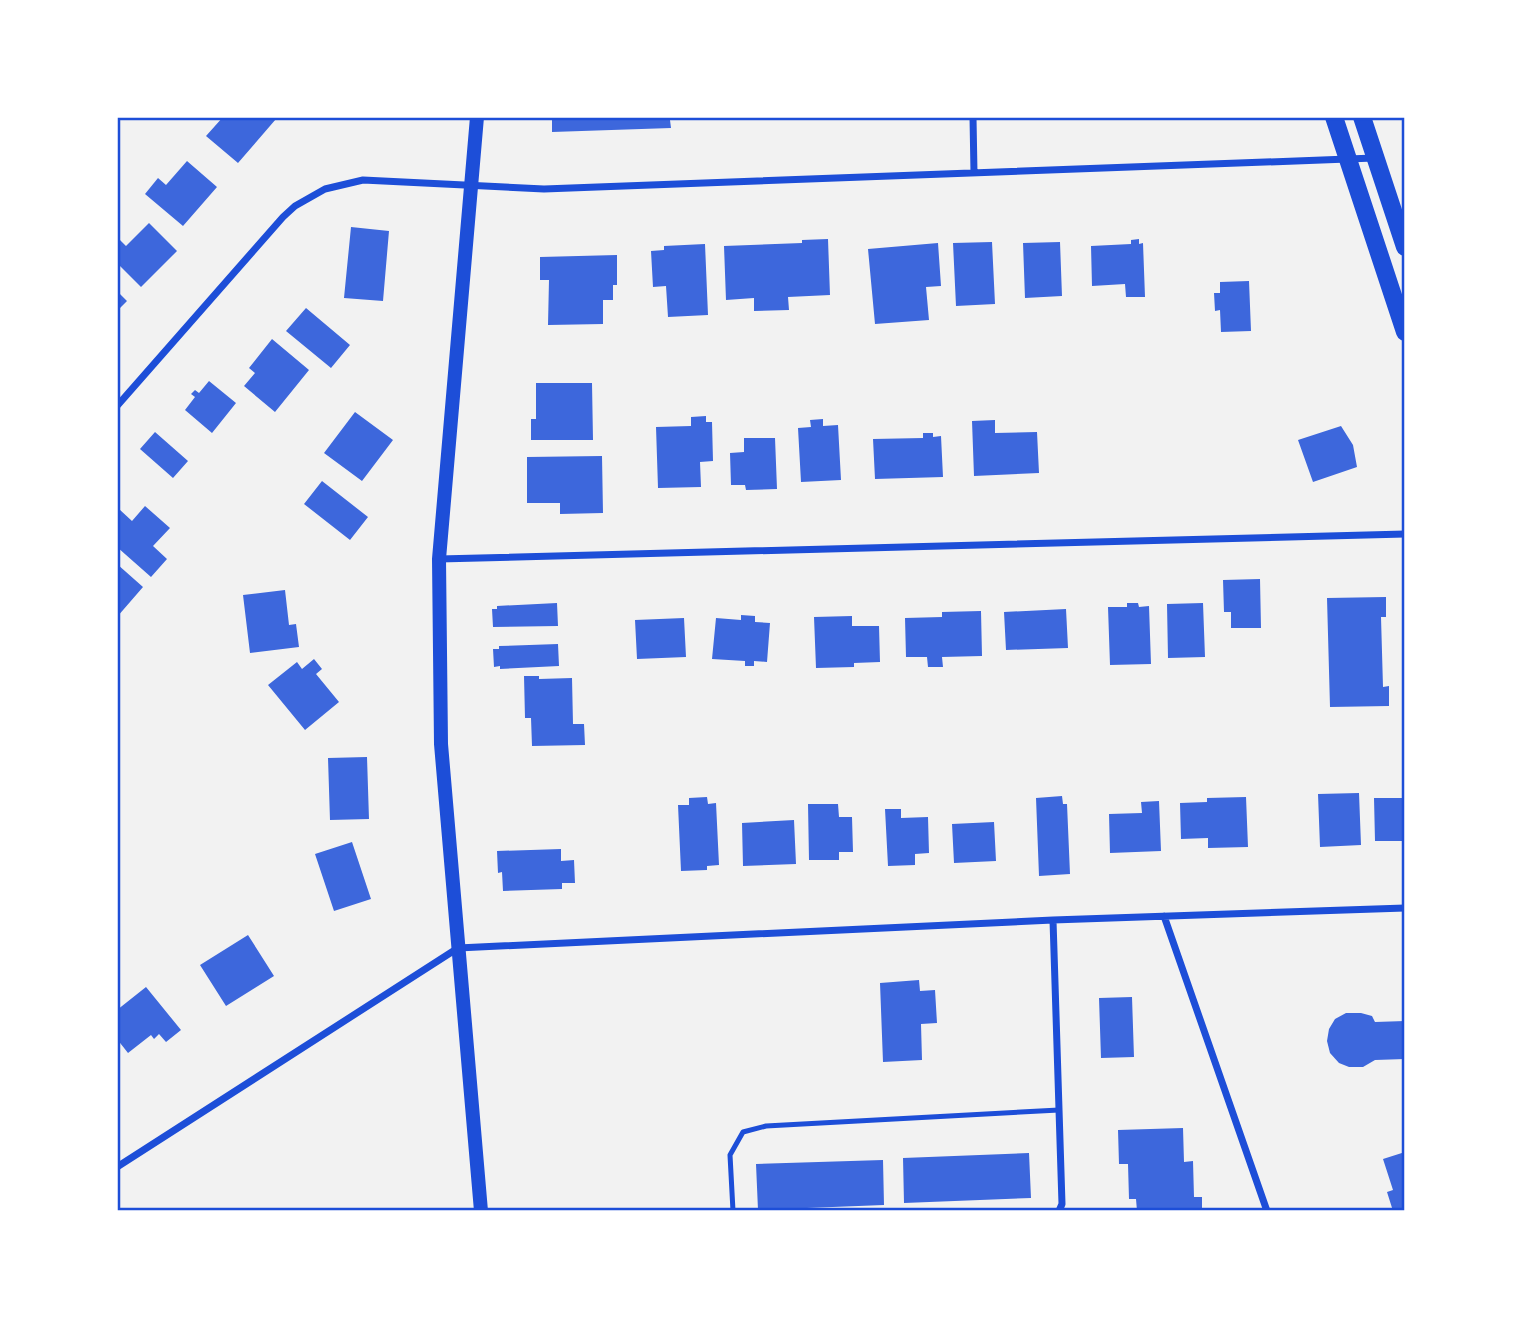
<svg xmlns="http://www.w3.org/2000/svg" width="1522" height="1328" font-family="'Public Sans',sans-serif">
<rect width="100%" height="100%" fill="#f2f2f2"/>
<path fill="#3d67dc" d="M223,117H273L276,119L238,163L206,136Z
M552,117H679V119L670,120L671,128L552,132Z
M187,161L217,187L183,226L145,194L158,178L166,185Z
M149,223L177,251L141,287L117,263V237L126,246Z
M351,227L389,231L383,301L344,298Z
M828,239L830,295L788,297L789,310L754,311V298L726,300L724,246L802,243V240Z
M1139,239V244L1143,243L1145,297H1126L1125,284L1092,286L1091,246L1131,244V240Z
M992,242L995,304L956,306L953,243Z
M1060,242L1062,296L1025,298L1023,243Z
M938,243L941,286L926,287L929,320L875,324L868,249Z
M705,244L708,315L668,317L666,286L653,287L651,251L664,250V246Z
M617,255V285H613V300H603V324L548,325L549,280H540V257Z
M1249,281L1251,331L1221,332L1220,310L1215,311L1214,293H1220V282Z
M117,291L127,301L117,311Z
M306,308L350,345L331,368L286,331Z
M272,339L309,370L275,412L244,386L255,373L249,368Z
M209,381L236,403L212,433L185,410L195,397L191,394L195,390L199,393Z
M536,383H592L593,440H531V419H536Z
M355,412L393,440L362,481L324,453Z
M706,416V422H712L713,461L700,462L701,487L658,488L656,427L691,426V417Z
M823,419V426L838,425L841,480L801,482L798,428L811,427L810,420Z
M995,420V433L1037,432L1039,473L974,476L972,421Z
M1341,426L1353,445L1357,467L1313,482L1298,440Z
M155,432L188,461L173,478L140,449Z
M923,433H933V437L941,436L943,477L875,479L873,439L923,438Z
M744,438H775L777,489L746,490L745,485H731L730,453L744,452Z
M602,456L603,513L560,514V503H527V457Z
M322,481L368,517L350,540L304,504Z
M145,506L170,528L153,546L167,559L151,577L117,547V511L119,509L132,521Z
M117,564L143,587L117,617Z
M1260,579L1261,628H1231V612H1224L1223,580Z
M285,590L289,625L296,624L299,647L250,653L243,595Z
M1386,597V617H1381L1383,687L1389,686V706L1330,707L1327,598Z
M557,603L558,626L493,627L492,609H497V606Z
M1127,603H1138L1139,607L1149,606L1151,664L1110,665L1108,607H1127Z
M1203,603L1205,657L1168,658L1167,604Z
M1066,609L1068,648L1006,650L1004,612Z
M981,611L982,656L942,657L943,667H928L927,657H906L905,618L942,617V612Z
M741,615L755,616V622L770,623L767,662L754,661V666H745V661L712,659L716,618L741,620Z
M852,616V626H879L880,662L854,663V667L816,668L814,617Z
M684,618L686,657L637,659L635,620Z
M558,644L559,666L500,669V666L494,667L493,649H499V646Z
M314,659L322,669L316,674L339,702L305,730L268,685L297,662L302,669Z
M524,676H539V679L572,678L573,724H584L585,745L532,746L531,718H525Z
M367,757L369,819L330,820L328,758Z
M1359,793L1361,845L1320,847L1318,794Z
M1062,796L1063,804H1067L1070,874L1039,876L1036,798Z
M707,797L708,804L716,803L719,865L707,866V870L681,871L678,805H689V798Z
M1246,797L1248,847L1208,848V838L1181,839L1180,803L1207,802V798Z
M1374,798H1405V841H1375Z
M1159,801L1161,851L1110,853L1109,814L1142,813L1141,802Z
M808,804H838L839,817H852L853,852H839V860H809Z
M885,809H901V818L928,817L929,853L915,854V865L888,866Z
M794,820L796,864L743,866L742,823Z
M994,822L996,861L954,863L952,824Z
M352,842L371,899L334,911L315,854Z
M561,849V861L574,860L575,883H562V889L503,891L502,872L498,873L497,851Z
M248,935L274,976L226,1006L200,965Z
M919,980L920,991L935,990L937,1023L921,1024L922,1060L883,1062L880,983Z
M146,987L181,1030L166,1042L159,1034L154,1039L151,1035L128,1053L117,1039V1010Z
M1132,997L1134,1057L1101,1058L1099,998Z
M1346,1013H1361L1372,1016L1375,1022L1405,1021V1059L1375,1060L1363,1067H1349L1339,1063L1330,1053L1327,1041L1329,1029L1335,1019Z
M1183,1128L1184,1162L1193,1161L1194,1197H1202V1211H1137L1136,1199H1129L1128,1164H1119L1118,1130Z
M1405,1152V1211H1393L1387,1192L1393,1190L1383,1159Z
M1029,1153L1031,1198L904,1203L903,1158Z
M883,1160L884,1205L758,1210L756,1164Z"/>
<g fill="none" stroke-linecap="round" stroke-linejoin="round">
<path stroke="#1d4ed8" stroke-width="5" d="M733,1211L730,1155L743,1132L766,1126L1059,1110"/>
<path stroke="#1d4ed8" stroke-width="7" d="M973,117L974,173
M117,406L283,217L295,206L325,189L363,180L544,189L1374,158
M439,559L1405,534
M1164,916L1267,1211
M1053,920L1062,1204L1059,1211
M117,1167L458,948L1053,920L1405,908"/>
<path stroke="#1d4ed8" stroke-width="14" d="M477,117L439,559L441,744L481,1211"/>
<path stroke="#1d4ed8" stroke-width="18" d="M1334,117L1405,332
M1362,117L1405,247"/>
</g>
<rect width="1522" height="1328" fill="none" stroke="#ffffff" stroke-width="238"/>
<rect x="119" y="119" width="1284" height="1090" fill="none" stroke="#1d4ed8" stroke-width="2.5"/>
</svg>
